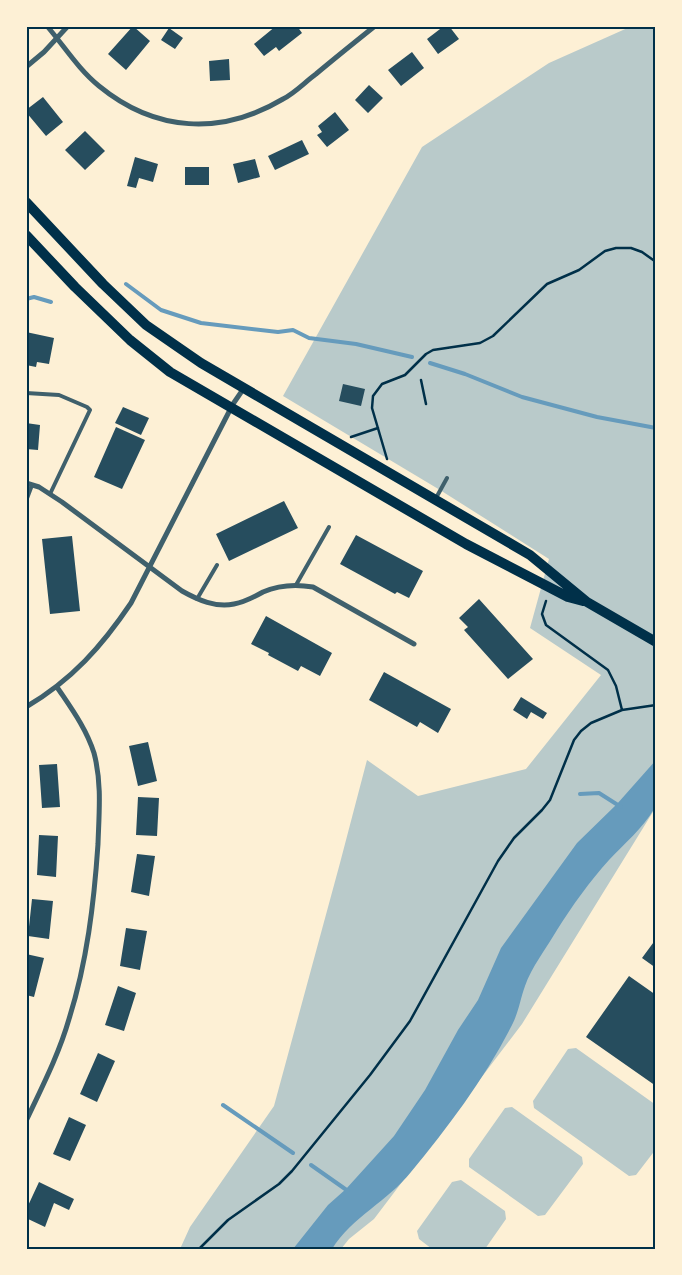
<svg xmlns="http://www.w3.org/2000/svg" width="682" height="1275" font-family="'Sofia Sans Condensed',sans-serif">
<rect width="100%" height="100%" fill="#fdf0d5"/>
<path fill="#b9caca" d="M632,26H656V807L522,1024L374,1219L349,1239L341,1249H180L190,1227L274,1106L340,863L367,760L418,796L526,769L601,675L530,628L549,559L440,490L283,396L422,147L549,63Z
M576,1048L656,1105V1149L636,1175L629,1176L534,1108L533,1101L568,1049Z
M512,1107L582,1157L583,1164L545,1215L538,1216L469,1167V1159L505,1108Z
M461,1180L505,1211L506,1219L485,1249H432L419,1239L417,1231L452,1182Z"/>
<path fill="#669bbc" d="M656,760C656,769 658,803 654,809C643,828 624,844 609,860C590,881 572,906 557,930C547,947 531,968 525,986C520,1000 519,1011 512,1025C485,1078 448,1127 411,1172C388,1201 352,1217 332,1249H293L328,1205L346,1189L394,1136L425,1090L458,1030L478,1000L501,948L577,843L617,804Z"/>
<g fill="none" stroke-linecap="round" stroke-linejoin="round">
<path stroke="#669bbc" stroke-width="4" d="M126,284L161,310L201,323L278,332L293,330L309,338L356,344L412,357
M26,299L34,297L51,302
M430,363L465,374L522,397L597,417L656,428
M580,794L599,793L621,807
M223,1105L293,1153
M311,1165L348,1191"/>
</g>
<path fill="#264d5e" d="M133,26L150,41L126,70L108,54Z
M276,26H297L302,33L279,51L276,47L264,56L254,44Z
M444,26H449L459,39L438,54L427,39Z
M169,28L183,38L175,49L161,40Z
M412,52L424,68L401,86L388,70Z
M229,59L230,80L210,81L209,61Z
M369,85L383,98L368,113L355,100Z
M43,97L63,122L46,136L26,112V110Z
M335,112L349,130L327,147L317,135L322,132L318,126Z
M85,131L105,151L85,170L65,150Z
M302,140L309,154L275,170L268,156Z
M135,157L158,164L153,182L139,178L136,188L127,186Z
M255,159L260,177L238,183L233,164Z
M185,167H209V185H185Z
M26,332L54,338L49,364L37,362L36,367L26,365Z
M343,384L365,389L361,406L339,401Z
M123,407L149,418L141,435L115,423Z
M26,423L40,425L38,450L26,449Z
M116,427L145,440L122,489L94,477Z
M284,501L298,528L229,561L216,534Z
M356,535L423,571L409,598L397,592L395,594L340,564Z
M72,536L80,611L50,614L42,539Z
M479,599L533,659L508,679L464,630L468,627L459,618Z
M266,616L332,653L320,676L301,666L298,671L268,655L269,653L251,644Z
M384,672L451,709L438,733L420,722L417,727L369,700Z
M521,697L547,713L543,719L531,712L527,719L513,710Z
M148,742L157,781L138,786L129,746Z
M57,764L60,807L42,808L39,765Z
M138,797L159,798L157,836L136,835Z
M39,835L58,836L56,877L37,875Z
M137,854L155,856L149,896L131,892Z
M32,899L53,901L49,939L28,936Z
M126,928L147,931L140,970L120,966Z
M656,939V968L642,958Z
M26,954L44,958L34,997L26,995Z
M629,976L656,995V1086L586,1037Z
M118,986L136,993L124,1031L105,1025Z
M98,1053L115,1061L97,1102L80,1094Z
M69,1117L86,1125L70,1161L53,1154Z
M39,1182L74,1199L69,1210L54,1203L45,1227L26,1218V1210Z"/>
<g fill="none" stroke-linecap="round" stroke-linejoin="round">
<path stroke="#003049" stroke-width="2.5" d="M421,380L426,404
M351,437L378,428
M387,459L372,408L373,396L382,384L405,375L426,354L433,350L480,343L493,336L547,284L579,270L605,251L616,248H631L642,252L656,262
M546,601L542,614L546,625L608,670L616,686L622,710
M199,1249L228,1220L279,1184L292,1171L370,1075L410,1021L498,861L514,838L542,810L550,800L574,740L581,731L591,723L622,710L656,705"/>
<path stroke="#3f606c" stroke-width="4" d="M26,393L59,395L87,407L90,410L50,494
M436,498L447,478
M26,501L32,485
M296,585L329,527
M197,599L217,565"/>
<path stroke="#3f606c" stroke-width="5" d="M47,26C64,46 79,70 99,86C155,132 221,136 283,99C295,93 305,82 316,74C335,58 355,42 375,26
M26,67L44,52L68,26
M26,483L39,487L62,502L182,591C198,600 216,608 234,604C245,602 254,597 263,592C279,585 296,584 313,587L414,644
M26,707C72,680 102,646 131,603L233,404L244,388
M26,1121C42,1087 59,1054 69,1019C87,962 94,903 98,844C99,813 102,783 94,753C86,728 71,708 57,687"/>
<path stroke="#003049" stroke-width="10" d="M26,202L103,284L146,325L201,363L530,555L587,602L656,642
M26,235L75,287L130,340L170,372L466,544L568,597L583,601"/>
</g>
<rect width="682" height="1275" fill="none" stroke="#fdf0d5" stroke-width="55"/>
<rect x="28" y="28" width="626" height="1220" fill="none" stroke="#003049" stroke-width="2"/>
</svg>
